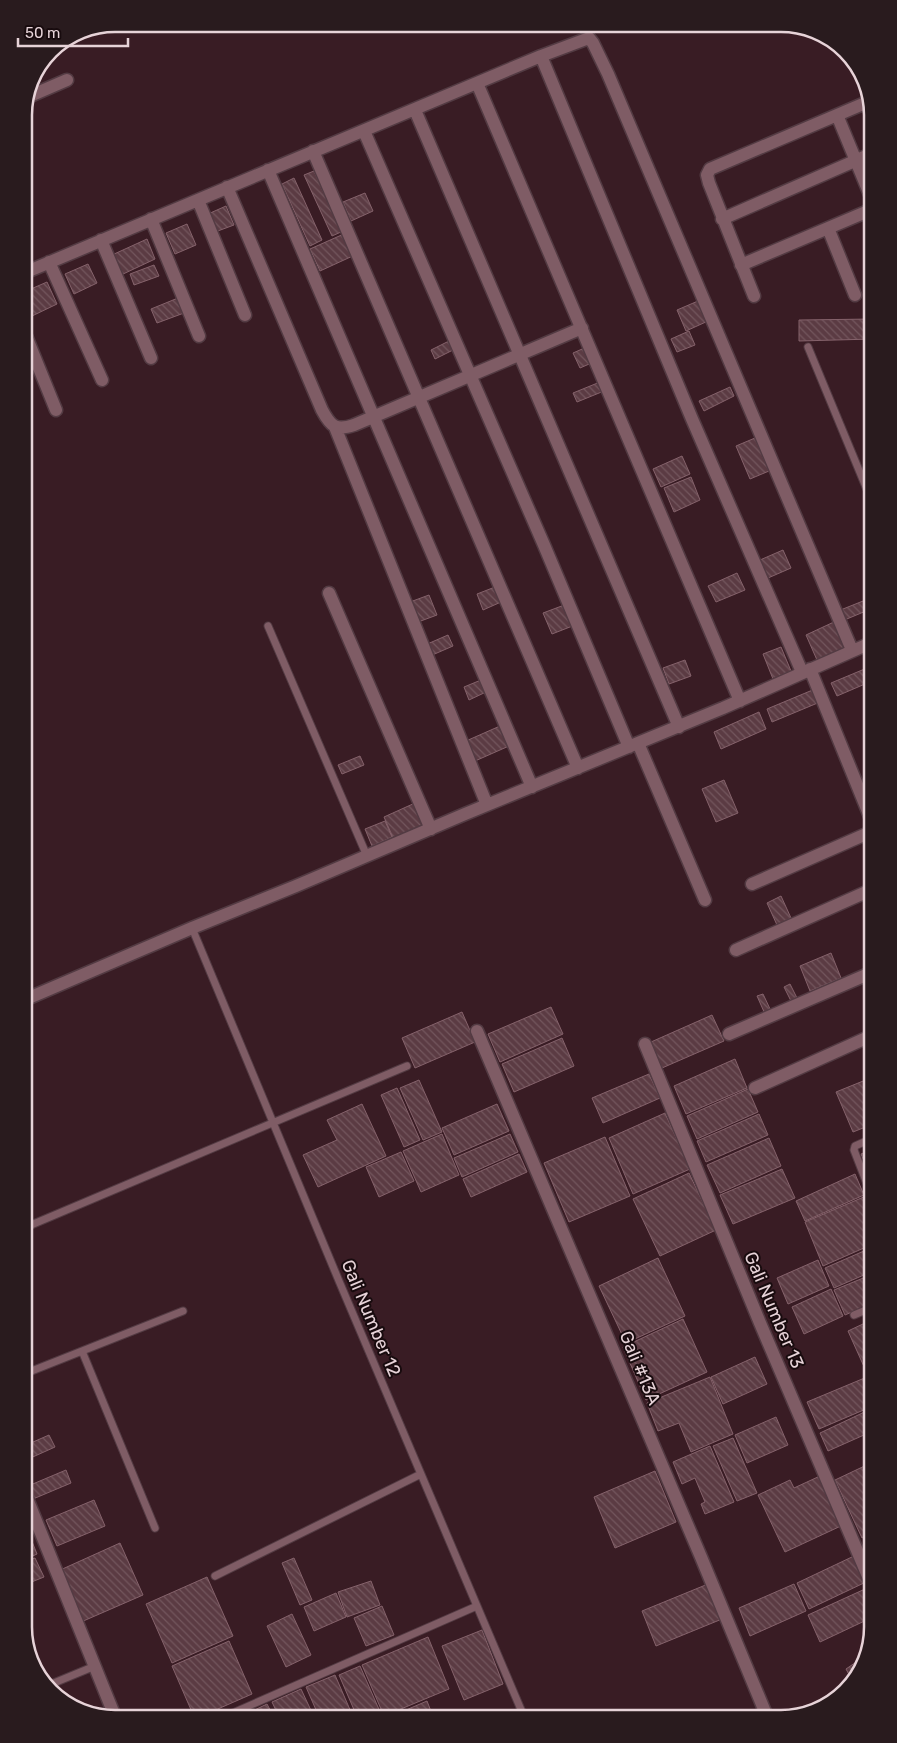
<svg xmlns="http://www.w3.org/2000/svg" width="897" height="1743" font-family="Rubik,sans-serif">
<defs>
<pattern id="building-back-hatch" width="6" height="6" patternUnits="userSpaceOnUse" patternTransform="scale(1.25)"><rect width="6" height="6" fill="#5b3b43"/><path d="M-1 5l2 2M0 0l6 6M5-1l2 2" fill="none" stroke="#73565d"/></pattern>
</defs>
<rect width="100%" height="100%" fill="#391c24"/>
<path fill="url(#building-back-hatch)" stroke="#85626b" d="M314,171L341,232L332,236L304,175Z
M294,178L322,240L310,246L282,184Z
M365,193L373,211L351,221L343,202Z
M226,206L234,225L215,232L208,214Z
M187,224L196,245L175,254L166,233Z
M346,233L357,254L320,271L310,249Z
M147,239L155,259L121,275L112,255Z
M88,264L97,283L74,294L65,274Z
M154,265L159,276L134,285L130,274Z
M47,282L57,304L32,316L24,298V292Z
M178,298L184,313L157,323L151,309Z
M698,301L708,321L686,331L677,310Z
M873,319V339L799,341V320Z
M689,331L695,345L677,352L671,339Z
M451,340L455,349L435,359L431,350Z
M589,346L596,361L580,368L573,353Z
M600,382L604,391L577,402L573,393Z
M730,387L734,396L704,411L699,401Z
M755,438L769,471L750,479L736,446Z
M682,456L690,474L661,487L653,469Z
M691,477L700,500L674,512L664,488Z
M783,550L791,568L768,578L760,560Z
M737,573L745,590L716,602L708,586Z
M495,587L501,602L483,610L477,594Z
M429,595L437,615L418,622L410,602Z
M863,601L866,611L842,621L838,611Z
M567,604L575,625L552,634L543,613Z
M836,621L847,647L817,660L806,635Z
M448,635L453,646L430,656L425,645Z
M781,647L791,671L773,679L763,654Z
M685,660L691,676L669,684L663,668Z
M867,668L872,681L837,696L831,683Z
M481,680L486,692L469,700L464,687Z
M815,689L820,702L772,722L767,709Z
M759,712L766,729L721,749L714,732Z
M500,726L509,746L475,761L466,741Z
M360,756L364,765L342,774L338,765Z
M724,780L738,813L716,822L702,789Z
M415,803L425,826L394,840L384,817Z
M385,821L392,837L372,846L365,829Z
M781,896L791,918L777,925L767,903Z
M831,953L841,978L810,991L800,966Z
M790,984L797,998L791,1001L784,987Z
M763,994L771,1011L765,1014L757,996Z
M551,1007L563,1034L500,1062L488,1034Z
M462,1012L475,1042L415,1068L402,1038Z
M712,1015L724,1041L662,1068L651,1042Z
M562,1038L574,1066L514,1092L502,1064Z
M735,1059L747,1088L686,1114L674,1086Z
M649,1074L660,1098L603,1123L592,1098Z
M873,1077V1124L853,1132L836,1092Z
M419,1080L442,1132L423,1140L400,1088Z
M397,1088L420,1140L404,1147L381,1095Z
M748,1089L758,1112L697,1139L687,1116Z
M362,1104L386,1156L318,1187L303,1155L337,1140L327,1120Z
M497,1104L509,1131L454,1155L442,1128Z
M665,1113L690,1169L633,1194L609,1138Z
M759,1114L768,1135L706,1162L697,1141Z
M442,1134L459,1175L421,1192L403,1151Z
M510,1134L518,1152L462,1177L454,1158Z
M605,1137L630,1196L569,1222L544,1163Z
M769,1138L781,1166L720,1193L707,1165Z
M873,1149V1184L861,1154Z
M401,1152L414,1181L379,1197L366,1167Z
M519,1154L527,1172L471,1197L463,1179Z
M782,1169L795,1198L733,1224L720,1195Z
M689,1173L716,1230L660,1256L633,1199Z
M855,1174L864,1195L805,1221L796,1201Z
M866,1196L873,1213V1244L823,1266L805,1222Z
M873,1247V1271L834,1288L825,1268Z
M658,1258L685,1316L626,1343L599,1286Z
M818,1260L829,1286L788,1304L777,1278Z
M873,1274V1303L845,1315L834,1290Z
M831,1289L843,1316L804,1334L792,1307Z
M683,1319L707,1372L646,1400L623,1347Z
M865,1323L873,1341V1379L870,1380L848,1331Z
M755,1357L767,1384L723,1404L711,1377Z
M710,1377L733,1434L691,1452L679,1423L658,1431L647,1403Z
M867,1377L873,1392V1406L819,1429L807,1402Z
M873,1408V1431L828,1451L820,1433Z
M776,1417L788,1445L747,1463L735,1435Z
M49,1435L55,1447L26,1460L24,1455V1446Z
M733,1438L757,1493L737,1501L713,1446Z
M710,1446L734,1502L705,1514L701,1504L705,1502L695,1478L682,1484L673,1462Z
M873,1462V1533L862,1538L835,1480Z
M66,1470L71,1483L33,1499L28,1486Z
M655,1471L676,1522L615,1548L594,1497Z
M820,1476L843,1525L785,1552L758,1495L790,1480L794,1488Z
M94,1500L105,1526L57,1546L46,1520Z
M29,1534L37,1554L24,1560V1536Z
M873,1535V1561L864,1539Z
M120,1543L143,1595L81,1622L58,1571Z
M854,1556L866,1582L809,1609L797,1583Z
M35,1558L44,1577L24,1585V1562Z
M294,1558L312,1600L300,1605L282,1563Z
M207,1577L233,1636L172,1663L146,1604Z
M371,1581L380,1605L347,1617L338,1592Z
M708,1584L722,1619L656,1646L642,1611Z
M794,1584L806,1611L750,1636L739,1608Z
M865,1589L873,1606V1617L820,1642L808,1615Z
M336,1593L346,1617L314,1631L304,1607Z
M382,1606L394,1635L366,1646L354,1618Z
M292,1614L311,1655L286,1667L267,1626Z
M482,1630L503,1684L464,1700L442,1646Z
M428,1637L449,1689L384,1716L362,1665Z
M229,1641L252,1694L195,1719L172,1666Z
M865,1656L858,1678L853,1682L846,1669Z
M360,1666L381,1714L369,1719H358L339,1675Z
M335,1675L354,1719H320L306,1687Z
M301,1689L315,1719H280L272,1702Z
M427,1701L434,1719H385Z
M267,1704L275,1719H236Z"/>
<g fill="none" stroke-linecap="round" stroke-linejoin="round">
<g stroke="#533b43" stroke-width="9">
<path id="lane" d="M808,347L873,504
M268,626L367,856
M192,928L339,1281L525,1719
M873,1199L854,1150L855,1146L873,1138
M31,1225L407,1066
M854,1315L873,1307
M82,1351L155,1528
M24,1374L183,1311
M215,1576L421,1474
M49,1685L95,1666
M219,1719L477,1606"/>
</g>
<g stroke="#533b43" stroke-width="15">
<path id="street" d="M541,56L692,419L802,672
M477,83L740,701
M30,96L67,80
M415,110L679,727
M837,115L873,202
M364,131L544,545L629,747
M313,151L578,768
M268,170L532,787
M227,187L322,410C331,427 336,431 354,425L582,328
M198,200L245,315
M151,219L199,336
M722,219L873,153
M828,228L855,295
M101,240L151,358
M49,262L102,380
M741,265L873,209
M24,273L541,56L589,38L593,43L608,74L852,650
M754,296L709,183L707,175L710,169L870,101
M24,331L56,410
M335,427L487,805
M329,593L431,829
M810,669L873,824
M638,743L705,900
M752,884L873,831
M736,950L873,889
M24,1000L192,928L296,886L465,814L723,708L873,642
M477,1031L701,1557L768,1719
M729,1034L873,972
M645,1044L760,1323L873,1588
M755,1088L873,1035
M24,1491L116,1719"/>
</g>
<use href="#lane" stroke="#7f5c65" stroke-width="7"/>
<use href="#street" stroke="#7f5c65" stroke-width="12"/>
</g>
<g text-anchor="middle" stroke-width="4" stroke-linejoin="round" paint-order="stroke">
<g font-size="18" fill="#e7d3d8" stroke="#180b0e">
<text transform="translate(774 1310) rotate(67)" y="6">Gali Number 13</text>
<text transform="translate(371 1318) rotate(67)" y="6">Gali Number 12</text>
<text transform="translate(640 1368) rotate(67)" y="6">Gali #13A</text>
</g>
</g>
<path d="M0 0H897V1743H0ZM115 32H781A83 83 0 0 1 864 115V1627A83 83 0 0 1 781 1710H115A83 83 0 0 1 32 1627V115A83 83 0 0 1 115 32Z" fill="#291b1e" fill-rule="evenodd"/>
<path fill="none" stroke="#e7d3d8" stroke-width="2.5" d="M115 32H781A83 83 0 0 1 864 115V1627A83 83 0 0 1 781 1710H115A83 83 0 0 1 32 1627V115A83 83 0 0 1 115 32Z"/>
<path d="M18 38v8h110v-8" fill="none" stroke="#e7d3d8" stroke-width="2.5"/>
<text x="25" y="38" font-size="15" fill="#e7d3d8" stroke="#180b0e" stroke-width="4" paint-order="stroke">50 m</text>
</svg>
